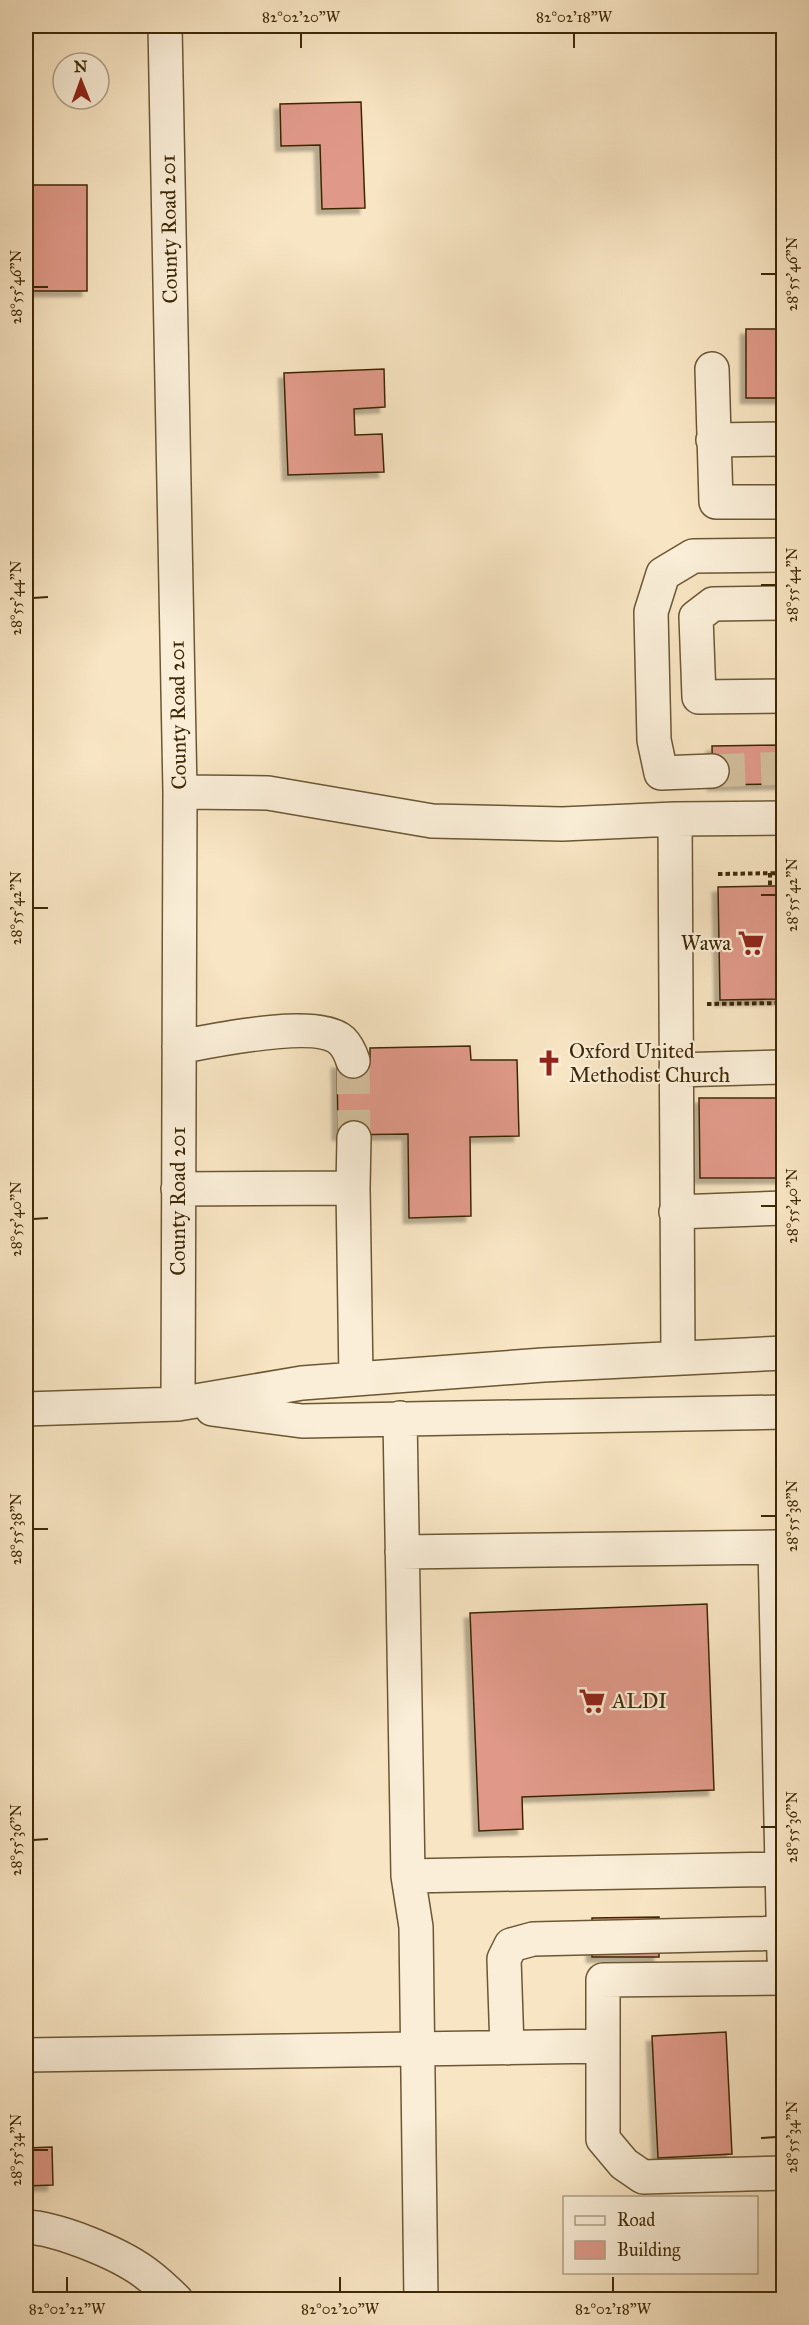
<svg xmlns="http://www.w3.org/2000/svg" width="809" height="2325" font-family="'IM FELL Great Primer',serif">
<defs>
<filter id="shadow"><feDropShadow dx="-5.5" dy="5.5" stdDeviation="1.5" flood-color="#0004"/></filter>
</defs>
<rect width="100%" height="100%" fill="#f8e5c3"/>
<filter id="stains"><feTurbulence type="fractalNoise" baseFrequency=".00333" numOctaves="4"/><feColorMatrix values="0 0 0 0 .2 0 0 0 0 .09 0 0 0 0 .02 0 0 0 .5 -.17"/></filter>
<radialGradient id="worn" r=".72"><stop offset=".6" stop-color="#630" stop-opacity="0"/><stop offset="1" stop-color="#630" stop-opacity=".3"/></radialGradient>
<path fill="#e09989" stroke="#3e2805" stroke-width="1.5" filter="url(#shadow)" d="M361,102L365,208L322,209L320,145L281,146L280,104Z
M26,185H87V291H26Z
M746,329H784V398H746Z
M384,369L385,407L354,409L355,435L382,434L384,472L288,475L284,373Z
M784,745V784L713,785L712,746Z
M770,886H784V999L720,1000L718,887Z
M470,1046L471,1060H517L519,1136L470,1137L471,1216L409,1218L408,1134L338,1135L337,1063L370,1062V1048Z
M699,1098H784V1178H700Z
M707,1604L714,1790L522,1797L523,1829L479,1831L470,1613Z
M659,1917V1957H592V1918Z
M726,2032L732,2154L658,2158L652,2036Z
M52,2147L53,2185L26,2186V2148Z"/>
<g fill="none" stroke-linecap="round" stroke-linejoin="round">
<path stroke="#d3bf9d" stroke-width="33" stroke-dasharray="33 16" stroke-linecap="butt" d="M712,771L784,768
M353,1061L354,1138"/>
<g stroke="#6c5734" stroke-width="36">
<path id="minor" d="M165,26L180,792L178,1404
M712,369L716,502H784
M713,440L784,439
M784,603L713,604L696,617L699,697L784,696
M712,771L661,773L654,740L651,612L663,574L693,556L784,555
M180,792L268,793L432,821L562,824L675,819
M179,1047C211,1041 318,1018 342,1041C347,1046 351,1055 353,1061
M676,1070L784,1067
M353,1188L354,1138
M178,1189L353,1188L356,1379
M676,1212L784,1208
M678,1358L675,819L784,818
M26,1409L178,1404L302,1383L543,1365L784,1353
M212,1409L302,1421L784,1412
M400,1418L408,1876L416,1927L421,2300
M402,1552L775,1547L784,1958
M408,1876L784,1869
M784,1978L603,1980V2139L624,2164L643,2177L784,2173
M507,2048L504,1959L511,1945L533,1939L783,1933
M26,2055L603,2046
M26,2227C57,2228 118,2253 144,2272C155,2280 166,2290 176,2300"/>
</g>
<path stroke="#3e2805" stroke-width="4" stroke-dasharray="4.5 3" stroke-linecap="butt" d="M770,873V886
M718,874L784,873
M707,1004L784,1003"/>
<use href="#minor" stroke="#faeed8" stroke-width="33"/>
</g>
<path fill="none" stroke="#3e2805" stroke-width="2" d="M301,33V48M574,33V48M761,274H776M33,287H48M761,585H776M33,598L48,597M761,895H776M33,908H48M761,1206H776M33,1219L48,1218M761,1516H776M33,1529H48M761,1827H776M33,1840L48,1839M761,2138L776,2137M33,2150H48M67,2277V2292M340,2277V2292M613,2277V2292"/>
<defs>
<g id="supermarket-bare" transform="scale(2.07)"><path d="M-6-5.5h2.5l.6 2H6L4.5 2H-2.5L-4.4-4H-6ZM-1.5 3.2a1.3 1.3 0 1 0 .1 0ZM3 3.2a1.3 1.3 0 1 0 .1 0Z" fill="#8f2418" stroke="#faeed8" stroke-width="2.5" paint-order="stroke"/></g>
<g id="church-bare" transform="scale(2.07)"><path d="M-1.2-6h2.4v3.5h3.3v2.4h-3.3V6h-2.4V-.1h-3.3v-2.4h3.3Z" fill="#8f2418" stroke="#faeed8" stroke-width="2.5" paint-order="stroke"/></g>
</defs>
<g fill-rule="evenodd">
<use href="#supermarket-bare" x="751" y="943"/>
<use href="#church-bare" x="549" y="1063"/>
<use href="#supermarket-bare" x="592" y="1701"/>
</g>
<g text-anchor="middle" stroke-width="4.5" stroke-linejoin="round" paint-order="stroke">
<g font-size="21" fill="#3e2805" stroke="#faeed8">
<text transform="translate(169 229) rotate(-91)" y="7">County Road 201</text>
<text transform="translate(178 715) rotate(-91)" y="7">County Road 201</text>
<text transform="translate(178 1201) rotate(-90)" y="7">County Road 201</text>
</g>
<g font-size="21" fill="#3e2805" stroke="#faeed8" text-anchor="start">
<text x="731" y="950" text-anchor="end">Wawa</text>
<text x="569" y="1058">Oxford United<tspan x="569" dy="24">Methodist Church</tspan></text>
<text x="612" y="1708">ALDI</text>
</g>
</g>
<rect width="809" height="2325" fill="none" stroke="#f8e5c3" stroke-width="66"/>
<rect x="563" y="2196" width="195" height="78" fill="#faeed8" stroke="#af9f84" stroke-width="1.5"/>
<rect x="575" y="2216" width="30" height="9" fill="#faeed8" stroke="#af9f84" stroke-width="1.5"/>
<text x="617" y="2226" font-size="18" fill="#3e2805">Road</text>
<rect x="575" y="2241" width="30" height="18" fill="#e09989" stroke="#af9f84" stroke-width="1.5"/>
<text x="617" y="2256" font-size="18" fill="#3e2805">Building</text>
<g transform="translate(81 81) rotate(359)"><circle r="28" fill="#faeed8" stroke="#af9f84" stroke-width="1.5"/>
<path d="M0-4.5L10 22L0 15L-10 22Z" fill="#8f2418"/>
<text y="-9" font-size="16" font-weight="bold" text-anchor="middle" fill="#3e2805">N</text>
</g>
<rect x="33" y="33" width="743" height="2259" fill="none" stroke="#3e2805" stroke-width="2"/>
<g font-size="15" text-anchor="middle" fill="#3e2805">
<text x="301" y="22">82°02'20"W</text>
<text x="574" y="22">82°02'18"W</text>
<text transform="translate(792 274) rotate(-90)" y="5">28°55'46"N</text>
<text transform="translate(16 287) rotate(-90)" y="5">28°55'46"N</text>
<text transform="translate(792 585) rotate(-90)" y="5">28°55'44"N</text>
<text transform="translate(16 598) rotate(-90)" y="5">28°55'44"N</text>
<text transform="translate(792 895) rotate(-90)" y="5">28°55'42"N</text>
<text transform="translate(16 908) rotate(-90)" y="5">28°55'42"N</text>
<text transform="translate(792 1206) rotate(-90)" y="5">28°55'40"N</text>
<text transform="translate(16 1219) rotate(-90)" y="5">28°55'40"N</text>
<text transform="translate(792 1516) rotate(-90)" y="5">28°55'38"N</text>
<text transform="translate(16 1529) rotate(-90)" y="5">28°55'38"N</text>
<text transform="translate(792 1827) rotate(-90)" y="5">28°55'36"N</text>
<text transform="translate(16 1840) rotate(-90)" y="5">28°55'36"N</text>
<text transform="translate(792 2137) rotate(-90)" y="5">28°55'34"N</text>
<text transform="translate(16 2150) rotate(-90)" y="5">28°55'34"N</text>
<text x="67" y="2314">82°02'22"W</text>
<text x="340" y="2314">82°02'20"W</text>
<text x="613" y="2314">82°02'18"W</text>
</g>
<rect width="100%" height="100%" filter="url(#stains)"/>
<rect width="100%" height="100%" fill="url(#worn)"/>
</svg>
